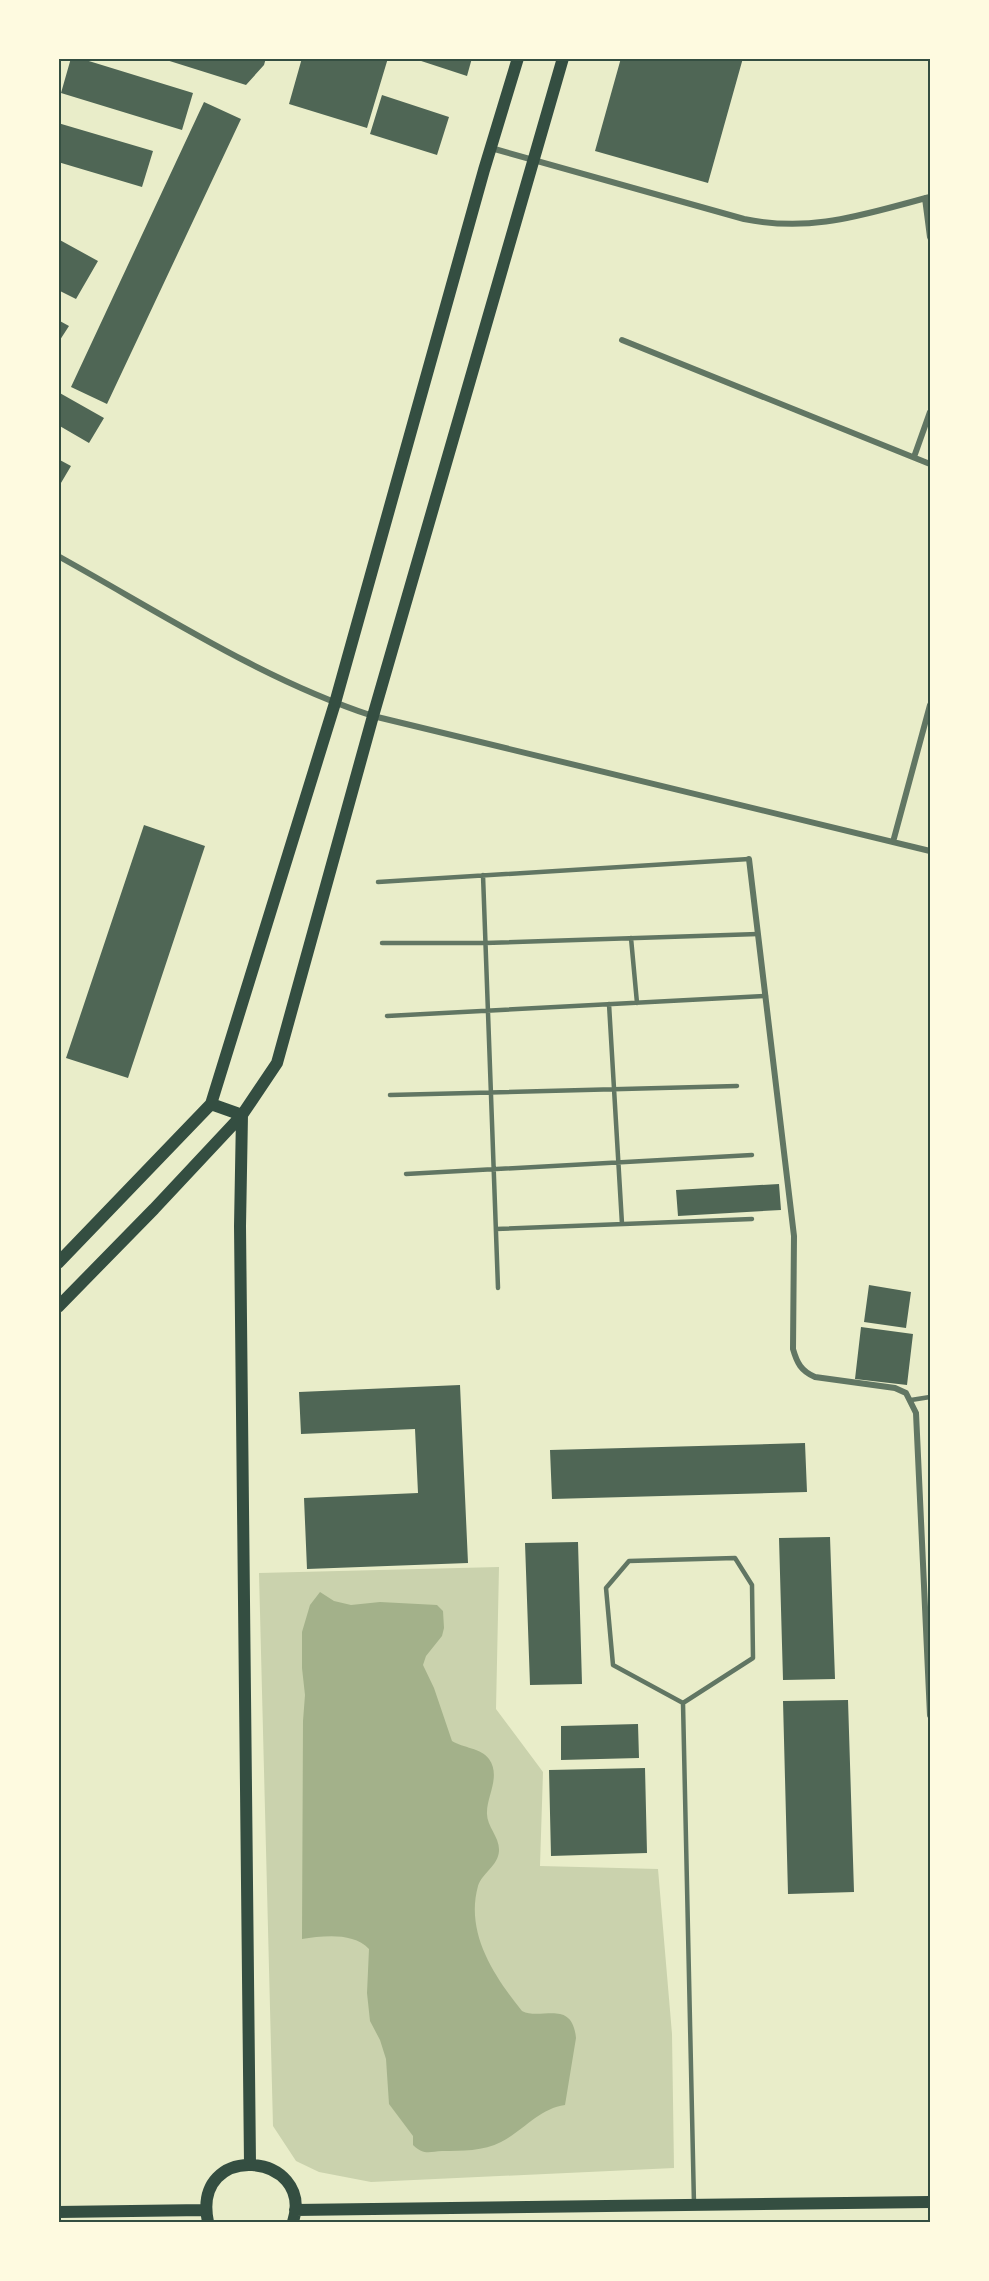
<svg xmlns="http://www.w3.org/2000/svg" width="989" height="2281" font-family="Raleway,sans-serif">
<rect width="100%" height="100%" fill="#e9edc9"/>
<path fill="#cad2ad" d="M499,1567L496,1709L543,1772L540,1866L658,1869L672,2034L674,2168L371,2182L319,2172L296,2161L273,2126L259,1573Z"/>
<path fill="#a3b18a" d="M320,1592L334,1601L351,1605L380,1602L437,1605L443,1611L444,1628L442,1636L426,1656L423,1665L434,1688L452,1741C463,1748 481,1748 489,1759C501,1776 487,1796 487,1812C486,1826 500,1837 499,1851C498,1866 482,1873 478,1886C465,1933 494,1976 522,2011C541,2021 572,1998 576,2038L565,2105C540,2108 523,2131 501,2142C484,2151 461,2151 442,2151C429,2152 423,2155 413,2145V2136L389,2104L386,2059L380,2040L370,2021L367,1993L369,1949C353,1932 323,1936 302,1939L303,1721L305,1695L302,1668V1632L310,1605Z"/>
<path fill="#4f6655" d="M71,58H79L193,93L182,130L61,93Z
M160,58H266L264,65L246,85Z
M302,58H388L367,128L289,104Z
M412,58H472L467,76Z
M621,58H743L708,183L595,151Z
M382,95L449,117L437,155L370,134Z
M204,102L241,119L107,404L71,387Z
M58,123L153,151L142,187L58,162Z
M58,239L98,261L76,299L58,290Z
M58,320L69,326L58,343Z
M58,392L104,418L89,443L58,425Z
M58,459L71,466L58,488Z
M144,825L205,846L128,1078L66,1058Z
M779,1184L781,1210L678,1216L676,1190Z
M869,1285L911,1292L906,1328L864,1322Z
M861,1327L913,1334L907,1385L855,1379Z
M460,1385L468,1563L307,1569L304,1498L418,1493L415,1429L301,1434L299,1392Z
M805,1443L807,1492L552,1499L550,1450Z
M830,1537L835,1679L783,1680L779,1538Z
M578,1542L582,1684L530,1685L525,1543Z
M848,1700L854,1892L788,1894L783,1701Z
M638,1724L639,1758L561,1760V1726Z
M645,1768L647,1853L551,1856L549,1770Z"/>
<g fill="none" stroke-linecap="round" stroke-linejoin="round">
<path stroke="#617663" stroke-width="4.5" d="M483,875L498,1288
M378,882L749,859
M631,938L637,1003
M382,943H485L758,934
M609,1004L622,1224
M387,1016L766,996
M390,1095L737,1086
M406,1174L752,1155
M496,1229L752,1219
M911,1400L930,1397
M735,1558L752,1585L753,1658L683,1703L613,1665L606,1588L629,1561Z
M683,1703L694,2204"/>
<path stroke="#617663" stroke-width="6" d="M491,148L744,219C814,233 864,214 930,197
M925,198L930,237
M622,340L930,464
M914,457L930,412
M58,556C161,613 261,679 373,716L930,851
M893,842L930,705
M749,859L794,1236L793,1349C797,1363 801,1371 815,1377L895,1388L906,1393L916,1413L930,1715"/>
<path stroke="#344e41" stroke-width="12" d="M211,1104L242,1115L240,1226L250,2164
M58,1263L211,1104L335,703L484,170L518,58
M58,1307L154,1209L242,1115L277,1063L373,716L563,58
M295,2210L930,2202
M58,2212L205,2210
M208,2222C191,2140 315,2152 293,2222"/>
</g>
<rect width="989" height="2281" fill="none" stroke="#fefae0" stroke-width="120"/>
<rect x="60" y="60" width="869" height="2161" fill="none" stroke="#344e41" stroke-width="2"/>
</svg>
